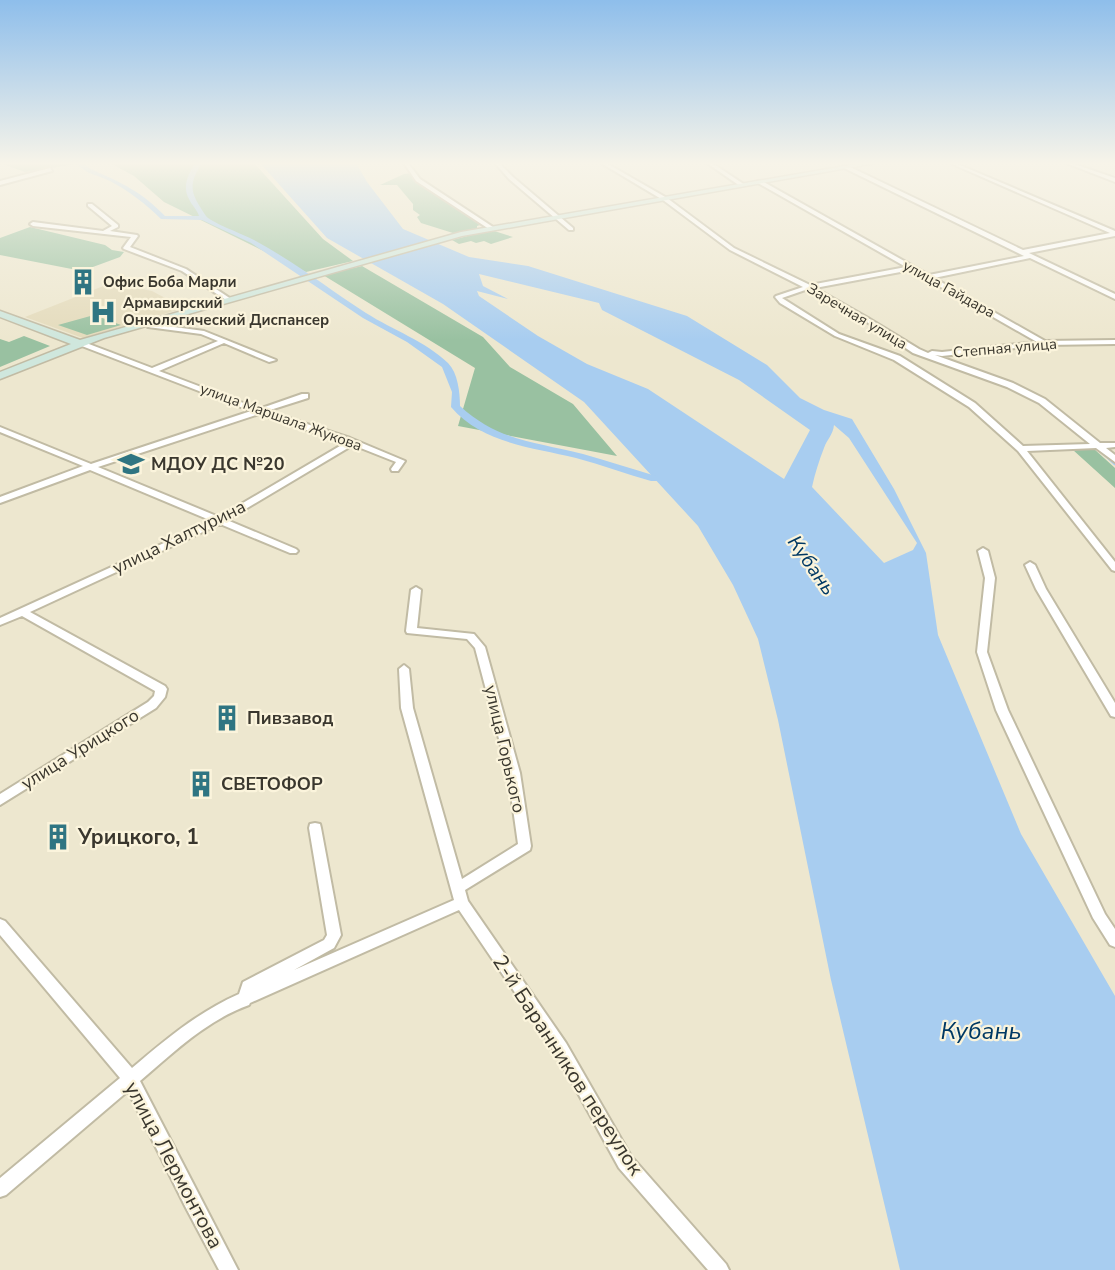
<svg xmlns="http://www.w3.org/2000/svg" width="1115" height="1270" font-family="'Nunito Sans',sans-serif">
<rect width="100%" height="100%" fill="#ede7cf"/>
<path fill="#e4dbbc" d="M111,283L152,291L184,308L83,338L25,317Z"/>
<path fill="#99c1a1" d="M0,163H75L76,164L25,172Z
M110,163H254L323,239L353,261L306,272L164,202L134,176Z
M412,173L415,180L480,225L477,226V229L453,233L421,223L417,217L420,215L413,210V204L397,185H380L404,174Z
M30,227L105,245L112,250L124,252L120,257L82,271L0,255V238Z
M491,230L513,237L491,244L484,241L476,243L471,241L459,244L452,240Z
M362,266L483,337L510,367L573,404L617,456L458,426L475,368L323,275Z
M94,315L121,325L87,335L58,325Z
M24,336L50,346L0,367V339L9,342Z
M1093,448L1115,468V488L1073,450Z"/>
<path fill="#a8cdf0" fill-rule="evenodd" d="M260,163H356L367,182L403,229L469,257L528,266L687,316L767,365L800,398L824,410L852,419L894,489L926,553L938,635L1021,834L1115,996V1270H900L831,980L778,720L758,639L733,585L698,526L584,402L443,304L327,238ZM479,274L599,303L602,310L739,380L810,430L784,479L648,389L587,364L538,336L479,296L477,291L508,299L483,286ZM834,425L849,438L917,543L913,550L884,563L812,487C815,473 819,461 824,448C827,439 833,435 834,425Z"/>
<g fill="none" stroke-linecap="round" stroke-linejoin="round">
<path stroke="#a8cdf0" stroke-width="3" d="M1103,453L1115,464"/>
<path fill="#a8cdf0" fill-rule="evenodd" d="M76,163C83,162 86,167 93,170C122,183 142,192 165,216H199C197,209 192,206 189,199C182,187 188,173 196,163H202C187,186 191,194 206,216C210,222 245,235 254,240C293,261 329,289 366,313C393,330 425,341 448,363C458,373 460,393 460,406C498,441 535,442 583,454C608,461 633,469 659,477L660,479L659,481H651C626,474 602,465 576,458C532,447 483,444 451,407L452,392L442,367L407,342L363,318L251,243L202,220L161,219C146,204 129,191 110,181C98,175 85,174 76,163Z"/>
<g stroke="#c1bba4" stroke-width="4">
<path id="street" d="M404,163H408L420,179L493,227V229H489L416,181Z
M495,163H499L513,177L573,228V230H569L509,179Z
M601,163H606L667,198L734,248L810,285L906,267L758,183V181H762L929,275L1024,256L844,168V166H848L1023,250L1110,233L950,163H955L1115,231V236L1029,253L1115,294V299L1030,258L934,278L1045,341L1115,340V344L1044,345L942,356L935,355L1013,383L1045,399L1100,443H1115V447L1106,448L1115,455V462L1096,448L1027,451L1115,562V571L1112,570L1018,451L969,407L894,360L835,336L780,303L775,297L776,296L803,287L730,250L663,200ZM911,270L1037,342L942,352L932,351L928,353L919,349L868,318L815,288ZM808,289L864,320L913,353L1007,387L1039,403L1090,444L1023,446L975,403L900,356L839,334L782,298Z
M707,163H712L745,185L740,186Z
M1066,163H1071L1115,178V182Z
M50,168L52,171L0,185V181Z
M88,204H92L118,225V227L110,231L137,235L138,236L130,247L186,269L231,299L226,300L182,271L124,249L123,248L131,237L33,226L30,224L33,222L103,231L112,226L88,206Z
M144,320L152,324L204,331L276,360L269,362L224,343L159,371L259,409L302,394H308V398L267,411L350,438L405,461L398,471H392L391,469L396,462L353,445L227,520L296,549L298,551L296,553H290L220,524L30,612L165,686L167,689L165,697L156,708L0,805V794L148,702L154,696L155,691L22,616L0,625V618L212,521L90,470L0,503V497L83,466L0,432V427L91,464L251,411L74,343L81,341L152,368L218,341L201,334L148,327L141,322ZM259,414L345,443L219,517L98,467Z
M983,548L988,551L995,578L987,652L1008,710L1105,914L1115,929V947L1110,945L1093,918L996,710L977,652L985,578L978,551Z
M1030,562L1035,565L1046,589L1115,703V717L1111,716L1036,589L1025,565Z
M416,587L421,590L417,628L474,634L485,647L520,773L531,846L530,850L465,890L468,901L566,1043L631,1156L726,1264L729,1270H708L619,1168L556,1053L459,910L250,1003L249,1005C207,1020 174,1052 140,1081L238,1270H219L185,1206L128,1091L6,1195L0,1197V1178L120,1078L0,935V919L5,921L132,1068C165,1040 198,1012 239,994L243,982L324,940L327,935L309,828L310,824L315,823L320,824L321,828L341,935L334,948L294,970L454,900L401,708L399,669L404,665L409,669L413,708L462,879L518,844L508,773L475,648L467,639L407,633L406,631L411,590Z"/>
</g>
<g stroke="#c1bba4" stroke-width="3">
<path id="secondary" d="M862,163H876L462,236L104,338L0,379V372L71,344L0,317V311L80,340L461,232Z"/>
</g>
<use href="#street" fill="#fff" fill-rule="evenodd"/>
<use href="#secondary" fill="#cfe7dd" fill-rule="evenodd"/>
</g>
<linearGradient id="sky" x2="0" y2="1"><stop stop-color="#8ebeeb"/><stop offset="0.48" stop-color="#f7f4e9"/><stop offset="1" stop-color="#f7f4e9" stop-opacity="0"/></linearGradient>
<rect width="1115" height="340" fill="url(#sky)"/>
<defs>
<g id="building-bare" transform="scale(2.07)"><path d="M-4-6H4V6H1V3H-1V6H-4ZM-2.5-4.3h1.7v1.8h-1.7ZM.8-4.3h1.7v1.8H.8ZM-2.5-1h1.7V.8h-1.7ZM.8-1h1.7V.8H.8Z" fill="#2f7582" stroke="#fbf4dc" stroke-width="2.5" paint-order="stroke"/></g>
<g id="hospital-bare" transform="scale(2.07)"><path d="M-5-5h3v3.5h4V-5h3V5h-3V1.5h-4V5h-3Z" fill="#2f7582" stroke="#fbf4dc" stroke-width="2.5" paint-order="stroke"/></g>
<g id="school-bare" transform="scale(2.07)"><path d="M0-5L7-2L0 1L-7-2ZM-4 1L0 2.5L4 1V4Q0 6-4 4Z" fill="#2f7582" stroke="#fbf4dc" stroke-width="2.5" paint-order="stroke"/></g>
</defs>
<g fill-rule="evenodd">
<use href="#building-bare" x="83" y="282"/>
<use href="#hospital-bare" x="103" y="312"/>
<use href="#school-bare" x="131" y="464"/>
<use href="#building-bare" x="227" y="718"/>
<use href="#building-bare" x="201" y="784"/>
<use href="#building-bare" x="58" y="837"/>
</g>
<g text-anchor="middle" stroke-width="4.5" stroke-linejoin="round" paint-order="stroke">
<g font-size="15" font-weight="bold" fill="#3a372e" stroke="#fbf4dc" text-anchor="start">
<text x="103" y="287">Офис Боба Марли</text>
<text x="123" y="308">Армавирский<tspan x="123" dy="17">Онкологический Диспансер</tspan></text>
</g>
<g font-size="15" fill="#3a372e" stroke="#fbf4dc">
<text transform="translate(949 289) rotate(29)" y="5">улица Гайдара</text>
<text transform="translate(857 316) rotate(31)" y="5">Заречная улица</text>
<text transform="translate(1005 348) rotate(-5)" y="5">Степная улица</text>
<text transform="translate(281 417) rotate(20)" y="5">улица Маршала Жукова</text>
</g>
<g font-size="18" font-weight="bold" fill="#3a372e" stroke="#fbf4dc" text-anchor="start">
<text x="151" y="470">МДОУ ДС №20</text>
<text x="247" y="724">Пивзавод</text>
<text x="221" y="790">СВЕТОФОР</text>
</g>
<g font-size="18" fill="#3a372e" stroke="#fbf4dc">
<text transform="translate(179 537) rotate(-26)" y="6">улица Халтурина</text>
<text transform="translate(80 749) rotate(-32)" y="6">улица Урицкого</text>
<text transform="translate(505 749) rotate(77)" y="6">улица Горького</text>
</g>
<g font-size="20" font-style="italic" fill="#003964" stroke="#fbf4dc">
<text transform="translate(812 565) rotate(55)" y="7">Кубань</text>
</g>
<g font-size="21" font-weight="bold" fill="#3a372e" stroke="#fbf4dc" text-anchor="start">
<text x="78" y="844">Урицкого, 1</text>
</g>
<g font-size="21" fill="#3a372e" stroke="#fbf4dc">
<text transform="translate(568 1065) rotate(57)" y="7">2-й Баранников переулок</text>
<text transform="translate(174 1165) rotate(62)" y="7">улица Лермонтова</text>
</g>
<g font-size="24" font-style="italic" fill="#003964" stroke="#fbf4dc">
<text x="981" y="1039">Кубань</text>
</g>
</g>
</svg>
